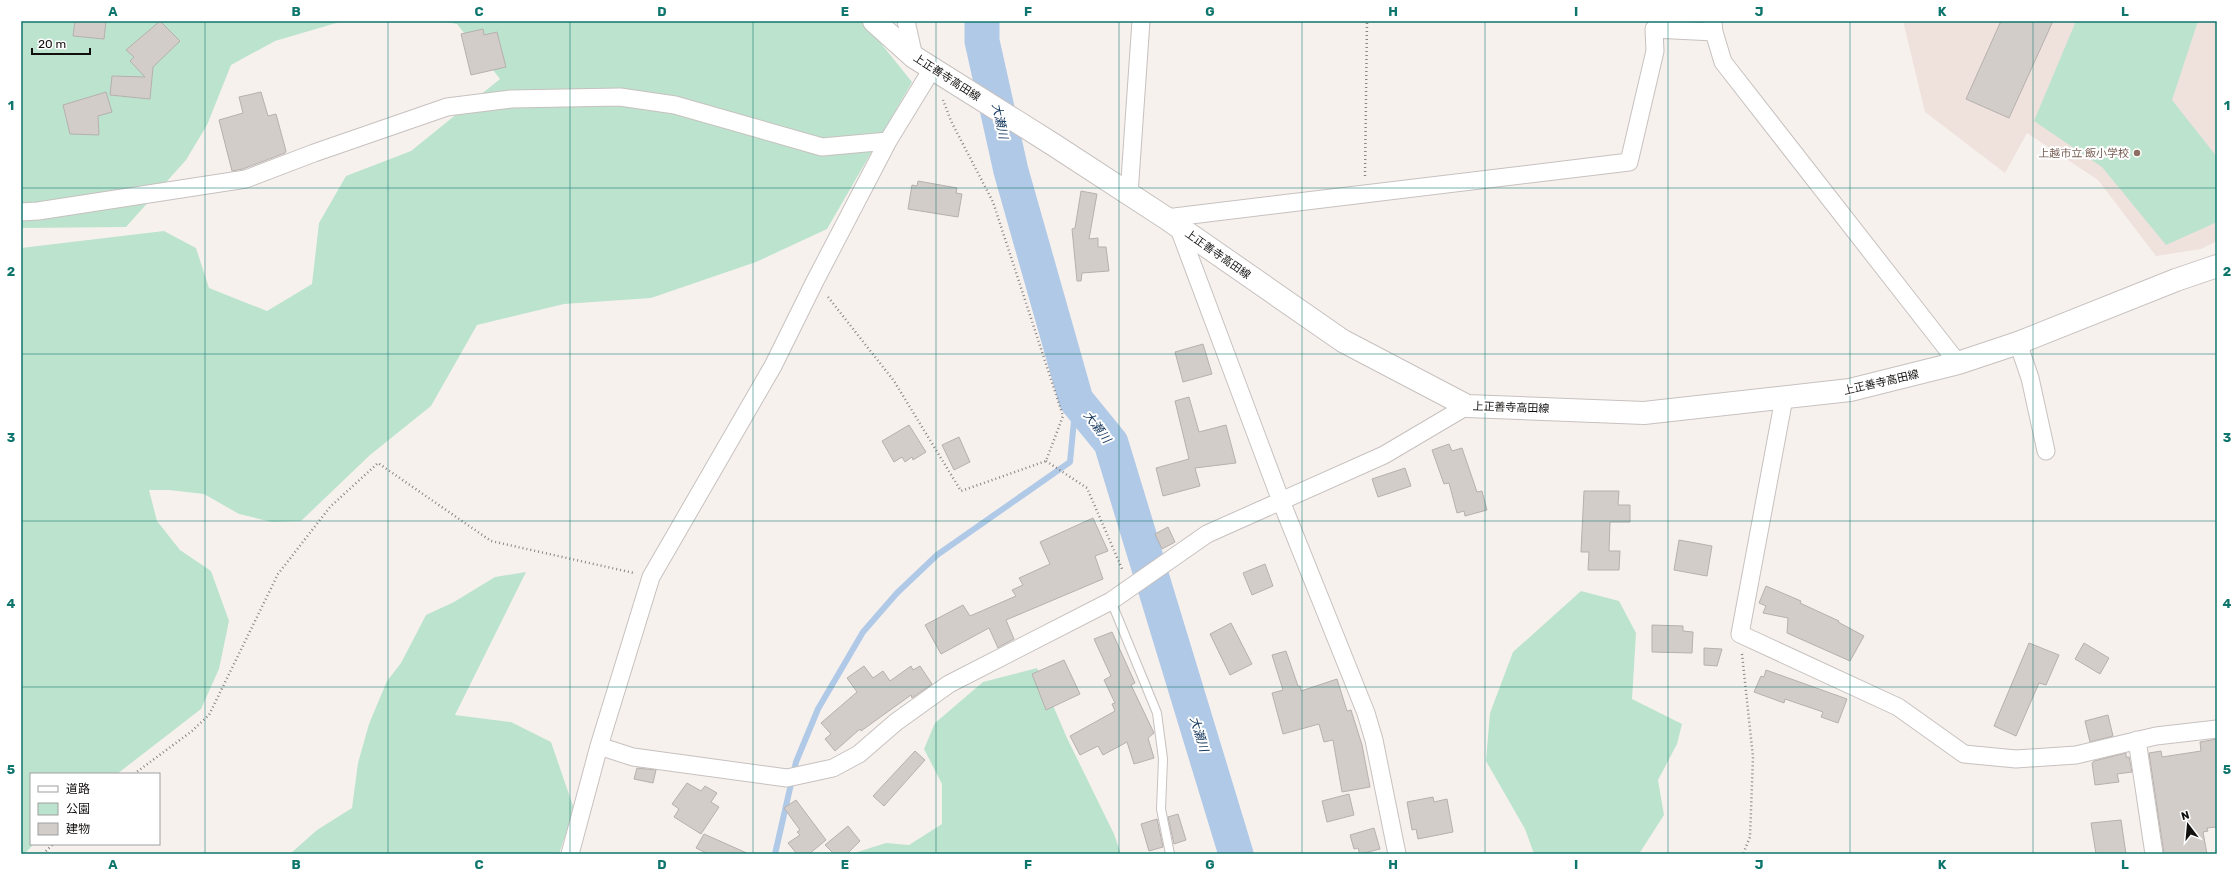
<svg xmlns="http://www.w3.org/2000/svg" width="2238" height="875" font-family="Rubik,'Noto Sans JP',sans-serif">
<rect width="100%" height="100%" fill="#f7f1ee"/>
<path fill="#efe1dc" d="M1903,21H2217V241L2201,249L2156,256L2098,180L2027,133L2005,173L1925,112Z"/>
<path fill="#bce3ce" d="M21,21H343L275,41L231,65L207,125L186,160L126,227L21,228Z
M440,21H863L912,82L827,229L756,262L651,298L564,304L477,325L431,406L370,455L301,521L272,522L239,514L204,494L169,490H149L157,521L180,550L211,571L229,621L219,669L201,709L117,774H31V844H34L24,854H21V248L164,231L196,248L209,288L267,311L312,284L319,223L346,176L411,151L500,79L457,24Z
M2076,21H2198L2172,100L2217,157V222L2166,245L2102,167L2034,121Z
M526,572L455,715L511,722L551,742L574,809L559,854H290L317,830L352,808L358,763L369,724L387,681L401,663L426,615L454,602L495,577Z
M1581,591L1619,601L1636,633L1632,699L1682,724L1677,744L1658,780L1664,815L1639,854H1534L1525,829L1486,761L1490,713L1513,652Z
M1037,668L1067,738L1114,834L1121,854H851L886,843L909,845L942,824V784L924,749L935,723L983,682Z"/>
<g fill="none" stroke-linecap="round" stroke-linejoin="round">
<path stroke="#b0c9e7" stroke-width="6" d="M775,854L796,762L818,709L863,632L897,593L937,555L1070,462L1076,400"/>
<path stroke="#b0c9e7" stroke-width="35" d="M982,21V41L1011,171L1076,400L1111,443L1236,854"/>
</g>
<path fill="#d3cdca" stroke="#b6b0ae" d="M75,21H106L104,39L73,36Z
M160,21L180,41L153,67L150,99L110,95L112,76L145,77L130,61L134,57L126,50Z
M2001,21H2053L2009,118L1966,99Z
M483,29L484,35L497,32L506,67L471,75L461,34Z
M106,92L112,112L98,116L99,135L70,134L63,105Z
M261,92L268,116L276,114L286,151L285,153L243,169L232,171L219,120L243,113L239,97Z
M918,181L957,188L956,193L962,194L958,217L908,209L912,185L917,186Z
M1081,191L1097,194L1089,239L1098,238V247H1106L1109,271L1082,273L1081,281H1077L1072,229L1075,228Z
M1203,344L1212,374L1183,382L1175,352Z
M1189,397L1199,432L1226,425L1236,463L1195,468L1200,486L1163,496L1156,468L1189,459L1175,401Z
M909,425L926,452L913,460L912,457L905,462L902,457L894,462L882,441Z
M959,437L970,462L954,470L942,445Z
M1449,444L1452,451L1462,448L1477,492L1482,491L1487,510L1465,516L1464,511L1457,513L1449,483L1444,484L1432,450Z
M1405,468L1411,486L1378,497L1372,479Z
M1584,491H1619L1618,505H1630V522H1610L1609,551H1620L1619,570H1588L1589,552H1581Z
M1093,518L1108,551L1095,556L1103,579L1006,620L1014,639L999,647L998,648L989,628L941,654L925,625L963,605L970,616L1016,596L1012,590L1023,585L1019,578L1050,564L1040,542Z
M1168,527L1175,542L1162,549L1155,534Z
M1679,540L1712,546L1707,576L1674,570Z
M1265,564L1273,586L1252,595L1243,573Z
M1766,586L1801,601L1800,603L1839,621L1838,622L1864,636L1850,661L1787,633L1788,618L1763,613L1766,606L1759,603Z
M1231,623L1252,664L1230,675L1210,634Z
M1652,625L1683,626V631L1693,632L1692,653L1652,652Z
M1112,632L1135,683L1131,685L1154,733L1148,738L1154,758L1134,764L1127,742L1103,755L1098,746L1080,755L1070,736L1115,711L1112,704L1115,703L1104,680L1111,676L1094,639Z
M2029,643L2059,655L2046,685L2039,683L2016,736L1994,726Z
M2084,643L2109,658L2100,674L2075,659Z
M1704,648L1722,649L1717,666L1704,665Z
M1286,651L1298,686H1300L1301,691L1337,679L1347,711L1351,710L1362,745L1370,787L1342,792L1333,740L1324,742L1319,724L1283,734L1272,693L1283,690L1272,655Z
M1064,660L1080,694L1046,710L1032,674Z
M864,666L873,678L883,671L890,681L911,666L913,670L920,666L932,684L912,698L911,695L861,731L860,729L835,751L825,739L831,734L821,723L857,692L847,678Z
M1766,670L1847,699L1838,723L1821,717L1823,712L1785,699L1784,703L1754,692L1761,676L1764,677Z
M2108,715L2113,736L2090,742L2085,721Z
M2217,739V827L2207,828L2208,831L2203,832L2207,854H2164L2149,753L2161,751L2162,757L2201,751L2200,742Z
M915,751L925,760L884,806L873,796Z
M2126,753V757H2129L2132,772L2117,774L2119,782L2095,785L2092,763L2094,761Z
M637,768L656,770L653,783L634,779Z
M687,783L701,791L705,786L717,793L711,802L719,807L701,834L674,817L679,809L672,804Z
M1349,794L1354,815L1327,822L1322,801Z
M1433,797L1434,802L1447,799L1453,832L1418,839L1416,829L1412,830L1407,802Z
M796,800L826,840L809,854H797L788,843L800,835L797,832L800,830L784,808Z
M1178,814L1186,840L1174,844L1168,817Z
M1157,819L1163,847L1149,851L1141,824Z
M2121,820L2126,854H2096L2091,823Z
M848,826L860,841L847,854H834L825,845Z
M1374,828L1380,849L1360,854L1358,848L1354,849L1350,835Z
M704,834L749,854H708L696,848Z"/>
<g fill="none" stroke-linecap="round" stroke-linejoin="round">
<g stroke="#c7c1bf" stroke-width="10">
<path id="service" d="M1111,601L1157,713L1163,759L1161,809L1170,854"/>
</g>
<g stroke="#c7c1bf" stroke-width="19">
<path id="minor" d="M906,21L914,57
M1713,21L1714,32L1723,62L1958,363
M1129,194L1141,21
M21,212L38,211L246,179L314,153L447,107L511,99L620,97L675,105L822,147L888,141
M1166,218L1629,162L1655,51L1654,29L1714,32
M1178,226L1281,501L1366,713L1374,740L1397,854
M2018,343L2030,378L2046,451
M1784,398L1740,634L1898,707L1964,754L2016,759L2076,755L2156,736L2217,729
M2137,740L2154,854
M599,746L633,757L787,778L833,768L859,754L896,722L949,684L1111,601L1207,534L1384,455L1467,406
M570,854L599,746L651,577L773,366L815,281L888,141L932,69"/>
</g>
<g stroke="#c7c1bf" stroke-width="24">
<path id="secondary" d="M874,21L914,57L1054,145L1166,218L1343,341L1467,406L1644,413L1850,390L1958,363L2018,343L2176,280L2217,266"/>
</g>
<path stroke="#898583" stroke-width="2.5" stroke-dasharray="1 3" stroke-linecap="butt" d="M1365,176L1367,21
M828,297L894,381L961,491L1046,461L1063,416L993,202L951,121L943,100
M1046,461L1087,488L1123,571
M1742,654L1753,757L1750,837L1743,854
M134,774L192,731L209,715L278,574L330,507L378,463L491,541L634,573
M43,854L53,844"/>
<use href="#service" stroke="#fff" stroke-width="8"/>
<use href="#minor" stroke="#fff" stroke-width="17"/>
<use href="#secondary" stroke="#fff" stroke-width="22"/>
</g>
<path fill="none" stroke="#0f766e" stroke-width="1" stroke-opacity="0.55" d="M205,21V854M388,21V854M570,21V854M753,21V854M936,21V854M1119,21V854M1302,21V854M1485,21V854M1668,21V854M1850,21V854M2033,21V854M21,188H2217M21,354H2217M21,521H2217M21,687H2217"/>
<circle fill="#8d6e63" stroke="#fff" stroke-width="1.5" cx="2137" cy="153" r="4"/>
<g text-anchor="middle" stroke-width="4" stroke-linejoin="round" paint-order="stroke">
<g font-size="11" fill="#12100f" stroke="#fff">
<text transform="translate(947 77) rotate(33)" y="4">上正善寺高田線</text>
<text transform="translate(1218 254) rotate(35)" y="4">上正善寺高田線</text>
<text transform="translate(1881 382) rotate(-13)" y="4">上正善寺高田線</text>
<text transform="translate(1511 407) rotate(2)" y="4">上正善寺高田線</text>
</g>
<g font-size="11" fill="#785e54" stroke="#fff" text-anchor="end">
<text x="2129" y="157">上越市立 飯小学校</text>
</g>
<g font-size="12" font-style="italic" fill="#13365d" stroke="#fff">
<text transform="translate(1000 121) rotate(78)" y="4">大瀬川</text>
<text transform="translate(1097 427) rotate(53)" y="4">大瀬川</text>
<text transform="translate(1199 734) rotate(73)" y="4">大瀬川</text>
</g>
</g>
<rect width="2238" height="875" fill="none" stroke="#ffffff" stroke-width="44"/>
<rect x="30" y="773" width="130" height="72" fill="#ffffff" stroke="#a09f9f"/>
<rect x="38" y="786" width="20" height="6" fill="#ffffff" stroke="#a09f9f"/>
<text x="66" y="793" font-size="12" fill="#12100f">道路</text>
<rect x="38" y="803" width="20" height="12" fill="#bce3ce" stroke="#a09f9f"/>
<text x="66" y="813" font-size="12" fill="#12100f">公園</text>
<rect x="38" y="823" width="20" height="12" fill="#d3cdca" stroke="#a09f9f"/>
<text x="66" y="833" font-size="12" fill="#12100f">建物</text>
<g transform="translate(2188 825) rotate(344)" stroke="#ffffff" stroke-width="3" paint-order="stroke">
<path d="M0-3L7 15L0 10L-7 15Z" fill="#12100f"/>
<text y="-6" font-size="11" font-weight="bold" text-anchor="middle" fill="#12100f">N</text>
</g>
<path d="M32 48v6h58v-6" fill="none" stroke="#12100f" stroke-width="2"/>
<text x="38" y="48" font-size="12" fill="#12100f" stroke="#ffffff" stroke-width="3" paint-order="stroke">20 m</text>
<rect x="22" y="22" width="2194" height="831" fill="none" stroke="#0f766e" stroke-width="1.5"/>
<g font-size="13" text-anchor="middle" font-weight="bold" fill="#0f766e">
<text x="113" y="16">A</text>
<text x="296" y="16">B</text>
<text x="479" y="16">C</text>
<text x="662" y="16">D</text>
<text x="845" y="16">E</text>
<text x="1028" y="16">F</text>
<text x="1210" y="16">G</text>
<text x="1393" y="16">H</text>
<text x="1576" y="16">I</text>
<text x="1759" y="16">J</text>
<text x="1942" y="16">K</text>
<text x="2125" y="16">L</text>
<text x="11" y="110">1</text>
<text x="2227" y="110">1</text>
<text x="11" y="276">2</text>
<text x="2227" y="276">2</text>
<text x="11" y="442">3</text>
<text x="2227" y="442">3</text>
<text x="11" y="608">4</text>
<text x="2227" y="608">4</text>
<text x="11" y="774">5</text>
<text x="2227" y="774">5</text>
<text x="113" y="869">A</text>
<text x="296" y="869">B</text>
<text x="479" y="869">C</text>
<text x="662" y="869">D</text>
<text x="845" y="869">E</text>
<text x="1028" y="869">F</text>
<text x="1210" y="869">G</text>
<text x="1393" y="869">H</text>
<text x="1576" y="869">I</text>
<text x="1759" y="869">J</text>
<text x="1942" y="869">K</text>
<text x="2125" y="869">L</text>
</g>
</svg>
